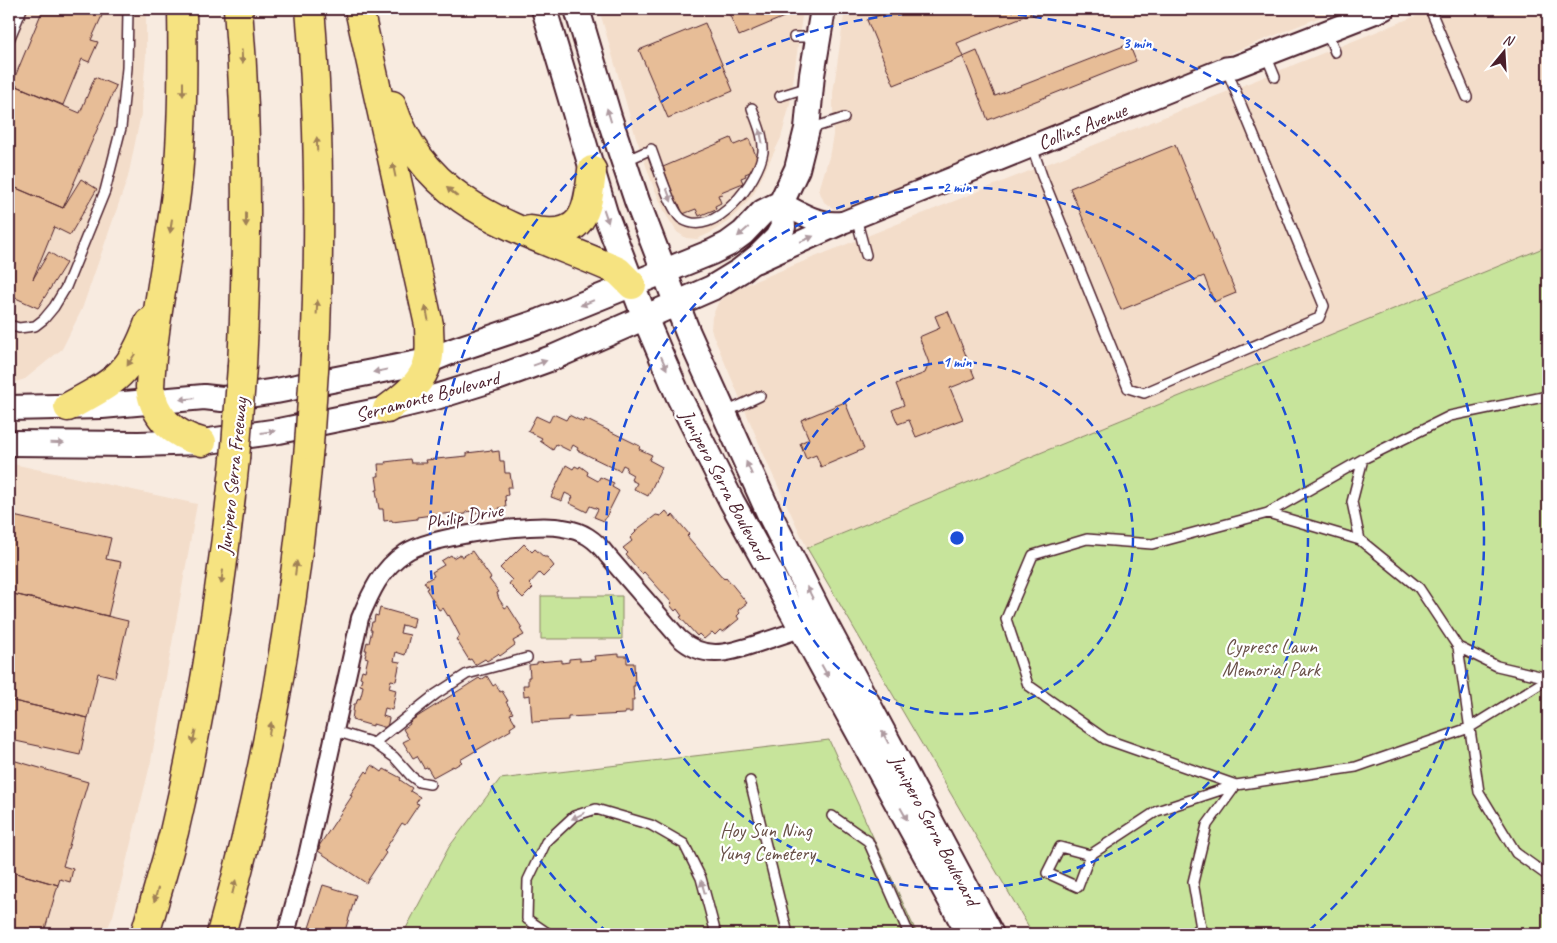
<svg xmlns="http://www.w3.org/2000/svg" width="1557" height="943" font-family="Caveat,sans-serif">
<rect width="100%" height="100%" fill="#f8ebe0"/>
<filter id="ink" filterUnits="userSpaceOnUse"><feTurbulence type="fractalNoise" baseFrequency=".02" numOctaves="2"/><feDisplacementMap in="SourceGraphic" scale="10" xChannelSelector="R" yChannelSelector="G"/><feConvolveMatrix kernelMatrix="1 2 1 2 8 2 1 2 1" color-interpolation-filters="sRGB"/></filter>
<g filter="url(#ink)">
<path fill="#f3ddca" d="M9,9H146V55L141,114L128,177L82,309L62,349L25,379L9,384Z
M599,9H803L790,104L781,138L754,193L742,208L727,222L710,233L697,239L686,238L677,232L666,215L652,183L635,134Z
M845,9H1340L848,208L834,209L824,202L819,190L829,157L833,135V93Z
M1433,9H1548V246L807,548L770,469L713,335L711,329L712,317L718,303L728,293L735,289Z
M13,464L197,504L151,761L113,916L105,934H9V465Z"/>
<path fill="#c7e49b" stroke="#888263" d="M1548,246V934H1033L807,548Z
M541,596H622V639H541Z
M829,740L917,934H403L449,847L500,779Z"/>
<path fill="#e7bd97" stroke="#4a1f2b" d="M43,9H105L91,40L98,42L89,62L82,59L63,105L12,84Z
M727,9H797L798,11L739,36Z
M895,9H1042L957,43L963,57L894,85L867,20Z
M705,23L733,91L668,118L639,50Z
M1129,44L1136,61L988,120L963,57L977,51L995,96Z
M95,77L116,86L63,208L9,185V92L12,84L80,113Z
M731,138L734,145L749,139L757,158L753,171L745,174L746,176L741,178L743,183L721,192L722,194L718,195L721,203L715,206L716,209L699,216L696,209L683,214L679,204L677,205L663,167Z
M1175,145L1236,293L1214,302L1204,276L1121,310L1070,188Z
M81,179L97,189L70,235L54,227L33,279L49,252L66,263L38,308L9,295V185L63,208Z
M948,311L975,378L950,388L963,419L916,437L909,420L898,424L892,410L904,405L896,384L925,373L929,363L919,337L940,328L935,316Z
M845,402L864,449L821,467L816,455L806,459L800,443L809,439L801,420Z
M553,414L566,420L569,415L583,422L585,419L640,446L639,449L652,455L649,460L662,467L648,496L634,489L637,483L631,480L633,475L626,471L627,467L623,465L620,471L577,450L578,448L573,445L570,451L556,444L553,450L540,441L542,438L528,431L536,416L549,422Z
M492,450V452L499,451L500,461H504L505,473H510L512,487H507L508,495L505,496L506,507L499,508V510L474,513L473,511L466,512V514L456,515V513L432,515L417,517V519L392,522V520L384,521L383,509H379L376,490H378L376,476H379L378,464H386L385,462L410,459L411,463H427L426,460L467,456V453Z
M566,465L573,469L575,466L579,468L580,466L588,472L587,475L598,481L600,477L614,483L612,487L619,491L604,521L594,517L598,509L590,506L587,512L569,503L573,497L565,493L562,501L551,497Z
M666,511L671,517L673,515L689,534L687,536L724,579L726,577L747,603L738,610L740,613L737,616L739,619L723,632L720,630L715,635L712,632L704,639L699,634L697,636L680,617L682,616L677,609L675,611L670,605L672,603L644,572L642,574L626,555L628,553L623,548L632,541L630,538L636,532L635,531L656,515L661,516Z
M9,515L111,538L106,559L121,562L108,616L9,593Z
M524,544L532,552L535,549L544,557H547L554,566L543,577L539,573L529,584L533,588L523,598L509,584L512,580L500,568Z
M472,551L491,578L489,579L499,592L497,593L499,599L505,608L508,606L522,628L520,629L524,635L513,641L515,645L500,656L498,654L487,661L485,659L475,665L471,659L469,660L456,639L460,636L449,615L448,616L443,608L439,610L426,589L428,588L424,582L434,576L432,572L444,565L441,561L451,555L453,558L460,554L462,557Z
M9,593L128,621L115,677L98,673L88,718L9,700Z
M380,608L415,618L413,628L402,625L400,633L410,635L405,655L396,652L394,661L400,662L396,681L391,680L389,688L396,690L392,710L385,708L383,716L389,718L387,728L373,724V726L352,720L354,704H356L358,698L360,699L362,692L363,686L360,685L362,678L360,677L362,670L365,671L368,658L365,657L367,650H365L367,642L369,643L372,630H370L372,622H374L375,615L378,616Z
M619,654V656H627V663H634L635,686H633L634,700H632V712H625V714L568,717V720L532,722L530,695L524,696L523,685H528V677H530L529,665L537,664V662L562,660V663L569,662V659L580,658V661L595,660L594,656Z
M487,676L493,686L496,684L500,692L502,691L508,701L506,702L513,713L510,714L516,724L510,728L511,730L460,760L462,762L454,767L453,766L433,777L427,767L424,768L417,756L413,758L403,742L409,739L403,729L410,724L409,722L479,678L481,680Z
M9,700L88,718L80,755L11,740L9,747Z
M9,759L88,782L63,866L73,869L70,882L60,879L58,885L9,871Z
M372,765L382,772L384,769L401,778L400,780L412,788L410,791L420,797L416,803L419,804L405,825L402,823L384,851L386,853L366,883L318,851L320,847L319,846L352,796L350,795L366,771L368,773Z
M9,871L58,885L45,929L52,934H9Z
M323,885L356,895L344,934H307Z"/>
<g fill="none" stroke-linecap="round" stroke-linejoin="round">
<g stroke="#4a1f2b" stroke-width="12">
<path id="service" d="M1430,9L1467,97
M1327,31L1335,52
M794,37H818
M9,40L22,9
M1266,55L1275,77
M780,96L809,87
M809,129L844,118
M1032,147L1042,176L1128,388L1144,393L1319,318L1324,306L1226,68
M651,149C657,164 671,212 682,219C715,240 759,180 763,152C764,136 757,123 752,108
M625,161L645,152
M856,218L866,255
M9,325L19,328L35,326L44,319L54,307L66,287L105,191L121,128L127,68L128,9
M724,413L760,396
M1268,513L1360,540L1419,588L1458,647L1479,792L1516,853L1548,876
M1360,540L1352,502L1363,459
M1458,647L1497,666L1548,678
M335,731L374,743L394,757L411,776L419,782L430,784
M374,743L436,694L467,674L527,658
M750,781L788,934
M832,816L868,841L909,934
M1090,855L1060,847L1047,873L1078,887L1090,855L1157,811L1236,785L1356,767L1469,728L1548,679
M549,934L527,919L528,880L546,842L574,816L596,809L651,825L684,844L701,878L716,934
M1190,934L1201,928
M1206,934L1201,928L1193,882L1207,825L1236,785L1105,739L1028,685L1006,619L1033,555L1087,539L1152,544L1268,513L1363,459L1450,416L1548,396"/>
</g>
<g stroke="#4a1f2b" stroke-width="20">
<path id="minor" d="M286,934L307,856L360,618C371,592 381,569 405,553C429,536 534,522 563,528C583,531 595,539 607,555L679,638C704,661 728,653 756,644C771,639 786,634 801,629"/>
</g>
<g stroke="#4a1f2b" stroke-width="25">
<path id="tertiary" d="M781,203C802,214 820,226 844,222L1226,68L1235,67L1384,9
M756,262L840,224"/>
</g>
<g stroke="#4a1f2b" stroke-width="28">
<path id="secondary" d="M544,9L605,213L645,318L678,395L732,502L969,934
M577,9L609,117L637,201L688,333L769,513L821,616L991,934
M9,408L102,406L204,397L222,399L276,391L428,361L455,350L541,321L712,252L728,244L743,233L763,212L781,203
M9,443L139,444L202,442L279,431L387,409L436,397L494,379L552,358L712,288L740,271L759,256L777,238L783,227L781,203L797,169L807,129L812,75L823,9"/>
</g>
<g stroke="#4a1f2b" stroke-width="31">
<path id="motorway" d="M182,9C183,65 183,120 178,176C171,247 153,317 150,387C154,418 174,435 202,442
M238,9C248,128 248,247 242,366
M310,9C320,124 320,240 315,355
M359,9L429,325C429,336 431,350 428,361C423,383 403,397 387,409
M392,105C427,212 528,230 618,271L632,285
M530,230C583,241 588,213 592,170
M68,407C114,382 131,374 149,322
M145,934C155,900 165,866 174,832C203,709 222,585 235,459
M221,934C266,775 295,610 309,445"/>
</g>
<use href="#service" stroke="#fff" stroke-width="9"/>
<use href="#minor" stroke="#fff" stroke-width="16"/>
<use href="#tertiary" stroke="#fff" stroke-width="21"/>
<use href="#secondary" stroke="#fff" stroke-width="24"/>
<use href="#motorway" stroke="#f6e381" stroke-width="28"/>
<g stroke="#4a1f2b" stroke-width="31" stroke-linecap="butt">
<path id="motorway-bridge" d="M309,445L315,355
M235,459L242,366"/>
</g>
<use href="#motorway-bridge" stroke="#f6e381" stroke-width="28"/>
</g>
<defs><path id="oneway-solid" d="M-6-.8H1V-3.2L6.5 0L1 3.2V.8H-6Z" transform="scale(1.25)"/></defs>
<g fill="#a08156">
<use href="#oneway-solid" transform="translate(242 57) rotate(87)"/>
<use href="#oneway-solid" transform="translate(183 89) rotate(90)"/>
<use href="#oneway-solid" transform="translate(317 144) rotate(-92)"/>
<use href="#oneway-solid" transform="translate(394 170) rotate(-102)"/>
<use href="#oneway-solid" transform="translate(452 192) rotate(-140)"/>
<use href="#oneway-solid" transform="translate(246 220) rotate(90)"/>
<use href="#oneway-solid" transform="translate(171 226) rotate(98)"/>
<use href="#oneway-solid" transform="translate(317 307) rotate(-87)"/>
<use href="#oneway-solid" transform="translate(427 313) rotate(-101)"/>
<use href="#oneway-solid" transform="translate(131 360) rotate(123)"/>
<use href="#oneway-solid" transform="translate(296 568) rotate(-83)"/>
<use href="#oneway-solid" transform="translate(222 577) rotate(98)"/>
<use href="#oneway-solid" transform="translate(270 729) rotate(-79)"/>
<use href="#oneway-solid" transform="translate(194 737) rotate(102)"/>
<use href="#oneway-solid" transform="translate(234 887) rotate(-76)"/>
<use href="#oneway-solid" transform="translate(156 895) rotate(106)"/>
</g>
<g fill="#ae9aa0">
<use href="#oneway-solid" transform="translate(609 115) rotate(-107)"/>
<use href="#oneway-solid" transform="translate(761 136) rotate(-102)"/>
<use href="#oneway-solid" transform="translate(669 195) rotate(70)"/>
<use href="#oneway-solid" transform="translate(606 216) rotate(71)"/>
<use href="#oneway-solid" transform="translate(743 232) rotate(139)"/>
<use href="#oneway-solid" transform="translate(807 239) rotate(-23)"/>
<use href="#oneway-solid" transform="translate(587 303) rotate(158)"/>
<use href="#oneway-solid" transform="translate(540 363) rotate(-20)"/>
<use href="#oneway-solid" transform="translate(664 363) rotate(66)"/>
<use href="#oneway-solid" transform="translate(380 371) rotate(169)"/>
<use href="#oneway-solid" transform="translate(187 399) rotate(174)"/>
<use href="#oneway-solid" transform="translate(268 432) rotate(-8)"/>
<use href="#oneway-solid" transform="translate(57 443) rotate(1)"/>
<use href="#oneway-solid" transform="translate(749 468) rotate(-114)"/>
<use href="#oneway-solid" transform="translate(810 593) rotate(-117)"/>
<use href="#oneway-solid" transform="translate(825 671) rotate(61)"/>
<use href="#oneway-solid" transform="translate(885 737) rotate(-118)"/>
<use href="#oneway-solid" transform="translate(904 814) rotate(61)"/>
<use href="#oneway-solid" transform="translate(578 816) rotate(154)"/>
<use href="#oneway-solid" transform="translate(703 887) rotate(-106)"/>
</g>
</g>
<g fill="none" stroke="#1d4ed8" stroke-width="2.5" stroke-dasharray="9 6">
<circle cx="957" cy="538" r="176"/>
<circle cx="957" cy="538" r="351"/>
<path d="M608 933A527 527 0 1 1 1306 933"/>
</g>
<g text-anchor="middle" stroke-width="4.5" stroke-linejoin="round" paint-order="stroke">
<g font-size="20" fill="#4a1f2b" stroke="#fff">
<text transform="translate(1082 126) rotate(-22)" y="7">Collins Avenue</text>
<text transform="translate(427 396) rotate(-15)" y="7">Serramonte Boulevard</text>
<text transform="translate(232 476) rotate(-84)" y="7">Junipero Serra Freeway</text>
<text transform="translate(725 485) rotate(62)" y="7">Junipero Serra Boulevard</text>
<text transform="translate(464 516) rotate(-10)" y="7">Philip Drive</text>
<text transform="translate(935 830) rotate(62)" y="7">Junipero Serra Boulevard</text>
</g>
<g font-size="20" fill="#695047" stroke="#fff">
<text x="1271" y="653">Cypress Lawn<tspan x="1271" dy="23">Memorial Park</tspan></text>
<text x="766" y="837">Hoy Sun Ning<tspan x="766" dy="23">Yung Cemetery</tspan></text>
</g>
</g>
<circle cx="957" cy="538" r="8" fill="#1d4ed8" stroke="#fff" stroke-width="2.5"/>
<g font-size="15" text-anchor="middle" font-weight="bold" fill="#1d4ed8" stroke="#fff" stroke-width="4.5" stroke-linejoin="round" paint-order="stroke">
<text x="1137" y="48">3 min</text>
<text x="957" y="192">2 min</text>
<text x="957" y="367">1 min</text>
</g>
<rect width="1557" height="943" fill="none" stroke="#fff" stroke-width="30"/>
<rect x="15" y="15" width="1527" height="913" fill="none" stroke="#4a1f2b" stroke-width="2" filter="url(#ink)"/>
<g transform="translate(1504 52) rotate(18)" stroke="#ffffff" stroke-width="4" paint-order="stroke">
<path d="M0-4L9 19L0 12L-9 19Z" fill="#4a1f2b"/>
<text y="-8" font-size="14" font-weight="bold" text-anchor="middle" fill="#4a1f2b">N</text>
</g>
</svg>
